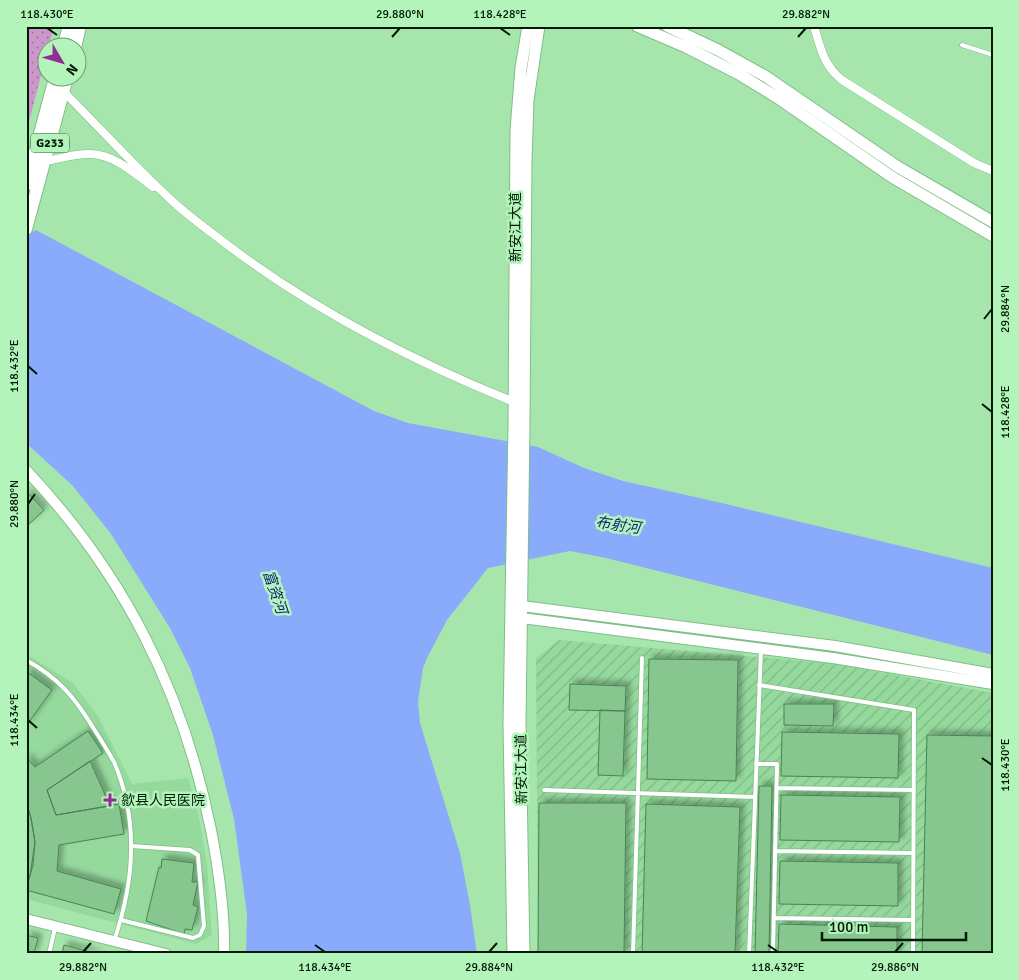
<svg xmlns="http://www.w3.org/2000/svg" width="1019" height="980" font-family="Signika,'Noto Sans SC',sans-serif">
<defs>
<pattern id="industrial-furrows" width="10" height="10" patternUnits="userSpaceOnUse" patternTransform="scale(1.25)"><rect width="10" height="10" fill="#95d99d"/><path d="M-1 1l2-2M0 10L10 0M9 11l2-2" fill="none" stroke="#7fba86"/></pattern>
<pattern id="grass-dots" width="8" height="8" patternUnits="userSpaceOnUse" patternTransform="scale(1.25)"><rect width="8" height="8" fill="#cd97cc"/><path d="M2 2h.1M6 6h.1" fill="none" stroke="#a47aa4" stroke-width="1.8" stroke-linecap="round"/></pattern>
<filter id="shadow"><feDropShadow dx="4.5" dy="-4.5" stdDeviation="2.5" flood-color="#0004"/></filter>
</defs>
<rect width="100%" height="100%" fill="#a6e6ad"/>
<path fill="#95d99d" d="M26,654L73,683L99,718L132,784L188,778L199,817L207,864L212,935L196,944L26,899Z"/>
<path fill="url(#industrial-furrows)" d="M559,640L830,663L993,693V954H538L536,658Z"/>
<path fill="url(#grass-dots)" d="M26,26H54L26,133Z"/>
<path fill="#8aaafc" d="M26,229L32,232L36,230L374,411L408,423L538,447L584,468L623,481L713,501L993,568V655L606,558L570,551L488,568L447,620L427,658L423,668L418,701L420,723L460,853L470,905L477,954H246L247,914L234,819L213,735L190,668L170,628L111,534L73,486L26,443Z"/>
<path fill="#87c68e" stroke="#478450" filter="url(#shadow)" d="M28,493L44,510L27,526L26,494Z
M649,659L738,660L736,781L647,779Z
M27,672L52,690L26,726V673Z
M570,684L626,686L625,711L569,710Z
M784,704H834L833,726L784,725Z
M600,710L625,711L623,776L598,775Z
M88,731L103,753L47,790L56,815L119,804L124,834L59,845L57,871L121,889L114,914L26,890L33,865L35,842L31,818L26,802V757L35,767Z
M782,732L899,734L898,778L781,776Z
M927,735L993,736V954H922Z
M90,761L110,806L56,815L47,790Z
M759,786H772L769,954H755Z
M781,795L900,797L899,842L780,840Z
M26,802L31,818L35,842L30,876L26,875Z
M539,803H626L624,954H538Z
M646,804L740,807L735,954H642Z
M162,859L194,863L192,882H198L193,905L198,907L192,930L185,929L184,934L146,921L159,867L161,868Z
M780,861L898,863V906L779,904Z
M779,924L897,927V954H778Z
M26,935L38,938L34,954H26Z
M64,945L98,954H62Z"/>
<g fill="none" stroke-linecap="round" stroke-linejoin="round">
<g stroke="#80be87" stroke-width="5.5">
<path id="service" d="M962,45L993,55
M26,660C59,678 75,698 94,729C101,740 108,751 114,762C139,820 134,883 114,941
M759,685L914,710L913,954
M756,764H777L773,954
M777,788L914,790
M544,790L755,797
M775,851L913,853
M774,918L913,920
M121,920L193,938L200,935L204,926L198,855L190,850L131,846
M49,954L55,928
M633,954L642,658
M749,954L761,650"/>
</g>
<g stroke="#80be87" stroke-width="9">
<path id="minor" d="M814,26C820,47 824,66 842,80L974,163L993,171
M63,91C99,127 133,165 170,199C185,213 201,225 217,237C307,307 408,359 514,402
M45,161C59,159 76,153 91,154C115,155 134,173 153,187"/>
</g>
<g stroke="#80be87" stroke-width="12">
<path id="tertiary" d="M26,470C124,574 183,691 211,830C219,871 225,912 224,954
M514,605L835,646L993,674
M514,617L833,658L993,684
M26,919L166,954"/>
</g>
<g stroke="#80be87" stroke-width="13">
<path id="secondary" d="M637,26L686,47L739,74L778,98L892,177L993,236
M667,26L718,50L765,76L898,167L993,222
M513,954L509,724L514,424L516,130L521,68L528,26
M524,954L520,724L524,424L526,161L528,100L539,26"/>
</g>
<g stroke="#80be87" stroke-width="14">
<path id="trunk" d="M63,48L69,26
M75,48L80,26
M26,185L55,78
M26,229L67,78"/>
</g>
<use href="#service" stroke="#fff" stroke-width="4"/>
<use href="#minor" stroke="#fff" stroke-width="8"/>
<use href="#tertiary" stroke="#fff" stroke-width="10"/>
<use href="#secondary" stroke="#fff" stroke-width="11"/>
<use href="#trunk" stroke="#fff" stroke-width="12"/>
</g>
<path fill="none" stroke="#021905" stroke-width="2" d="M47,28L57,35M500,28L510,35M392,37L400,28M798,37L806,28M984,319L992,309M28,366L37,374M982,404L992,412M28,504L35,494M28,720L37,728M982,758L992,765M315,945L325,952M768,945L778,952M83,952L91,943M489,952L497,943M895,952L903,943"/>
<path fill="#912d93" stroke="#b3f4ba" stroke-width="2" d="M107.5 792.5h5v5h5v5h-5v5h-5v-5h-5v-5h5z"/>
<g text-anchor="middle" stroke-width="5" stroke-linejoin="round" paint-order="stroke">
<rect fill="#b3f4ba" stroke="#375b3b" stroke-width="1" x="31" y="133.5" width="38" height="19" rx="4"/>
<g font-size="12" font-weight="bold" fill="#021905">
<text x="50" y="147">G233</text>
</g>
<g font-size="14" fill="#021905" stroke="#b3f4ba">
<text transform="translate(515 227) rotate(-90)" y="5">新安江大道</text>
<text transform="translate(521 769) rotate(-91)" y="5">新安江大道</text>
</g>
<g font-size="14" fill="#021905" stroke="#b3f4ba" text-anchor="start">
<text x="121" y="805">歙县人民医院</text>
</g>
<g font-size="15" font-style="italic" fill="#0e1d79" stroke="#b3f4ba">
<text transform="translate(618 525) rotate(8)" y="5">布射河</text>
<text transform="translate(275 592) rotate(71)" y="5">富资河</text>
</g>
</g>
<rect width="1019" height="980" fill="none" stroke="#b3f4ba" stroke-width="55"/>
<g transform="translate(62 62) rotate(128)"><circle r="24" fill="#b3f4ba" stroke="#6c9c72"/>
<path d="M0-4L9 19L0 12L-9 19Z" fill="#912d93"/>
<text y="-8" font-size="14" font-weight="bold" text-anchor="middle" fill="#021905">N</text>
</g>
<path d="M822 932v8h144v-8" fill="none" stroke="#021905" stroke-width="2.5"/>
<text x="829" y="932" font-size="15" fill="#021905" stroke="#b3f4ba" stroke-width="4" paint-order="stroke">100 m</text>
<rect x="28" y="28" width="964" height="924" fill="none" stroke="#021905" stroke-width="2"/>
<g font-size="12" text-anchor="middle" fill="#021905">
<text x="47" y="18">118.430°E</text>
<text x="400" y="18">29.880°N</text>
<text x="500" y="18">118.428°E</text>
<text x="806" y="18">29.882°N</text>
<text transform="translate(1005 309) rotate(-90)" y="4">29.884°N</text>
<text transform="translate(14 366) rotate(-90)" y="4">118.432°E</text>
<text transform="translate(1005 412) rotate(-90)" y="4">118.428°E</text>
<text transform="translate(14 504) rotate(-90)" y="4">29.880°N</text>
<text transform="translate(14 720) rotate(-90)" y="4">118.434°E</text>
<text transform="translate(1005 765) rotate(-90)" y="4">118.430°E</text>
<text x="83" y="971">29.882°N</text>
<text x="325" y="971">118.434°E</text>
<text x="489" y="971">29.884°N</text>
<text x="778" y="971">118.432°E</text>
<text x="895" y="971">29.886°N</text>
</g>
</svg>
